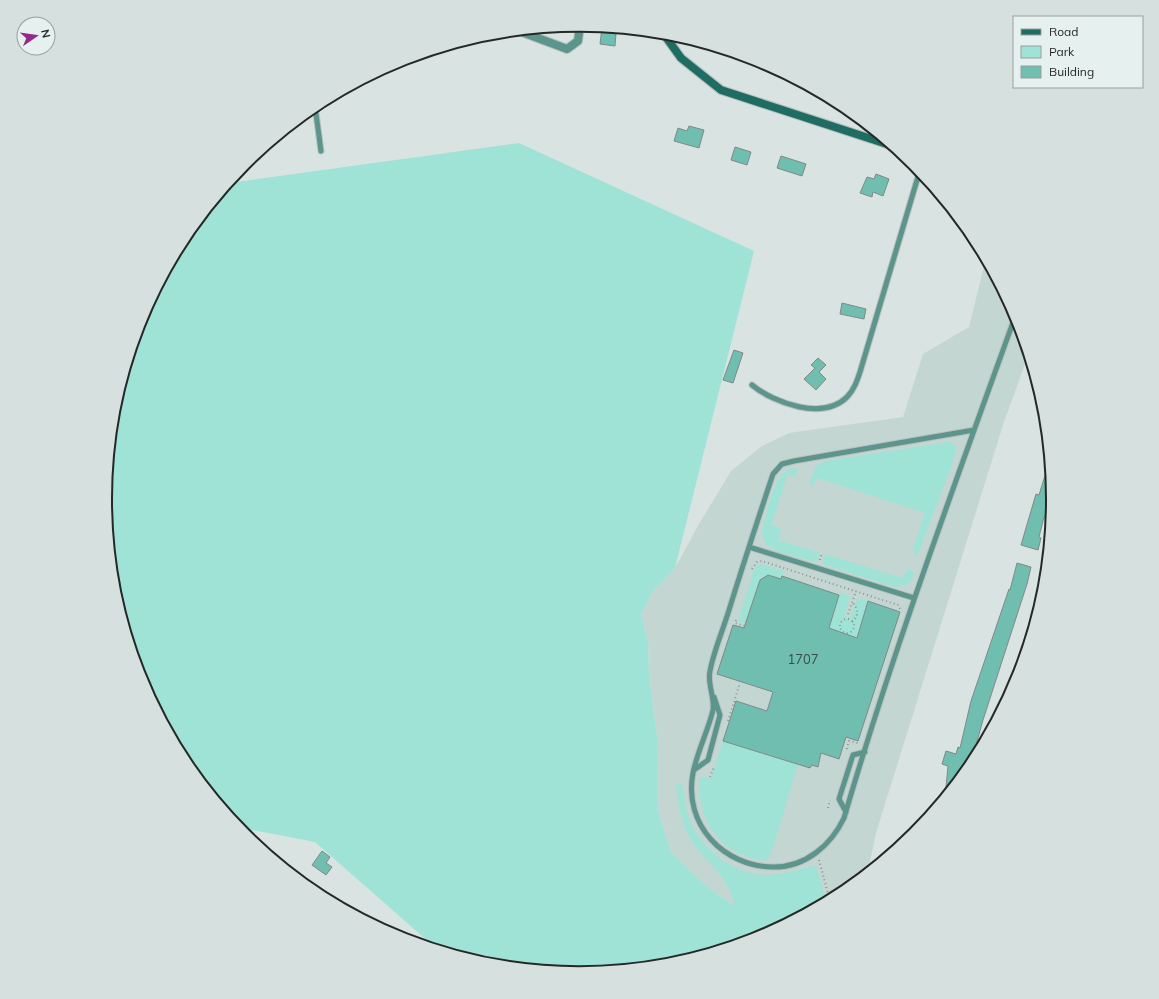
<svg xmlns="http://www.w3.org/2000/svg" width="1159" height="999" font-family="Mulish,sans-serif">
<rect width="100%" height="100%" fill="#d9e3e1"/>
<path fill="#c4d6d2" d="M986,258L1018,318L1029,353L1003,425L876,833L867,875L843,894L761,938L735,907L705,885L671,852L657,808L658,745L649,674L648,642L641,614L653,591L675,568L699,524L731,471L762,446L789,433L903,417L923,354L969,327Z"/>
<path fill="#9fe3d6" d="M519,143L754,251L675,568L653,591L641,614L648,642L649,674L658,745L657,808L671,852L705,885L734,906C732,879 707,864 693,843C681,826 678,803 676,784L683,785C685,796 685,808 689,818C700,849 736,877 769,875C775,874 780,874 785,873C796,872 806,865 817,867L826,903L761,938L672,965L579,974L487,965L438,950L315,842L237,827L185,763L141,681L114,592L105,499L114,407L141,318L185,236L229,183Z
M948,442L957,446L955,447V456L918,554L915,555L913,548L925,513L817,478L813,486H810L809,484L816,466L826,461Z
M791,468L797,469L798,472L795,476L788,474L771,525L781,528L778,540L820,553L817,562C806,559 778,553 769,547C764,543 762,537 762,530C767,513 773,475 791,468Z
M825,554L902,578L908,569L913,571L914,575L910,583L895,587L822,564Z
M761,564L784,571L781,579L768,575L762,578L746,623L738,621L755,567Z
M840,592L850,596L845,615L848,618L851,616L857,599L868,601L854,645L829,628Z
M723,741L798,764L771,854L767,860C760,861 752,858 746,856C712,845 698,812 699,779L706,776L711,779Z"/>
<path fill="#70beb0" stroke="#808987" d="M602,27L613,28V32L616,33L615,46L600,44Z
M689,126L704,130L699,148L674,141L678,128L687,131Z
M735,147L751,152L747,165L731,160Z
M781,156L806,164L802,176L777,168Z
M876,174L889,179L883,196L873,192L872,197L860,193L867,177L874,179Z
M842,303L866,309L864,319L840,314Z
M734,350L743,353L733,383L723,380Z
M818,358L826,365L819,372L826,379L816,390L804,379L815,368L811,365Z
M1050,459L1054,497L1047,518L1044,517L1039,537L1041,538L1038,550L1021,545L1036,494L1039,495Z
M1017,563L1031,567L1027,584L983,720L969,770L945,798L948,766L942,764L946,751L956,754L958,747L960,748L971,701L1009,589L1010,590Z
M768,575L781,579L782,576L839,595L829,628L857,638L868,601L900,612L858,741L846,737L839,759L821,753L818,767L812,765L810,768L723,741L736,701L767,711L773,692L717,674L733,625L744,628L760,580Z
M322,851L330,857L326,863L332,867L326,875L312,865Z"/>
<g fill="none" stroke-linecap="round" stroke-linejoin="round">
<g stroke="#b8c1c0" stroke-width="7">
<path id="lane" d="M315,106L321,151
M752,385C774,403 823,421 847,397C854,390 857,381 860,372L920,170
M974,430L794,461L782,464L773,474C758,519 743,565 729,610C723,630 714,650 710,671C707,684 715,697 713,710C708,731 697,752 693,773C683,825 724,867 774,867C806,867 831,845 844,818C894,647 956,481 1016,314
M749,547L914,598
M694,770L708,760L720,715L714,697
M846,812L839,799L853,755L865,752"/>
</g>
<g stroke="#b8c1c0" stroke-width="10">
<path id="street" d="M519,31L567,49L578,41L580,25"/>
</g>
<g stroke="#b8c1c0" stroke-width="10">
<path id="secondary" d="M663,33L681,58L721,90L893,146"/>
</g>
<path stroke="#8d9493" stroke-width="2" stroke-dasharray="1 3" stroke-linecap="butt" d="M820,560L822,553
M752,569L757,562L762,561L898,605L901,611
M848,614L856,591
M840 626a7 7 0 1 1 14 0a7 7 0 1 1-14 0Z
M736,620L735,623L745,626
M852,622C859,614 859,610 852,602
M728,721L740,683
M847,749L849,741L858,743
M710,777L714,767
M828,808L830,800
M819,860L830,901"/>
<use href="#lane" stroke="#5b958b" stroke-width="5"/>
<use href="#street" stroke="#5b958b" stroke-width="8"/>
<use href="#secondary" stroke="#1f6d62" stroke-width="8"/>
</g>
<g text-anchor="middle" stroke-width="4" stroke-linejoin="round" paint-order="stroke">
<g font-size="13" fill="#374e49">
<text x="803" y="664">1707</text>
</g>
</g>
<path d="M0 0H1159V999H0ZM112 499a467 467 0 1 1 934 0a467 467 0 1 1-934 0Z" fill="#d6e0de" fill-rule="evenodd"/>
<path fill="none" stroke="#242827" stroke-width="2" d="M112 499a467 467 0 1 1 934 0a467 467 0 1 1-934 0Z"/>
<rect x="1013" y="16" width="130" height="72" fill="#e6f0ee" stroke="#98a09e"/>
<rect x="1021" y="29" width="20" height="6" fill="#1f6d62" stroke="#98a09e"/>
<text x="1049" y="36" font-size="12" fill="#242827">Road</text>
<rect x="1021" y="46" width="20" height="12" fill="#9fe3d6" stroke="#98a09e"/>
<text x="1049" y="56" font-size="12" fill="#242827">Park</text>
<rect x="1021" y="66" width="20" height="12" fill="#70beb0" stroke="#98a09e"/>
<text x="1049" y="76" font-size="12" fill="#242827">Building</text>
<g transform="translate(36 36) rotate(77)"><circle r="19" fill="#e6f0ee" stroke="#98a09e"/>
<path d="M0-3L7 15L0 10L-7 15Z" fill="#94298b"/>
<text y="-6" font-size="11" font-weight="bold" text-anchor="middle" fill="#242827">N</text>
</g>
</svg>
